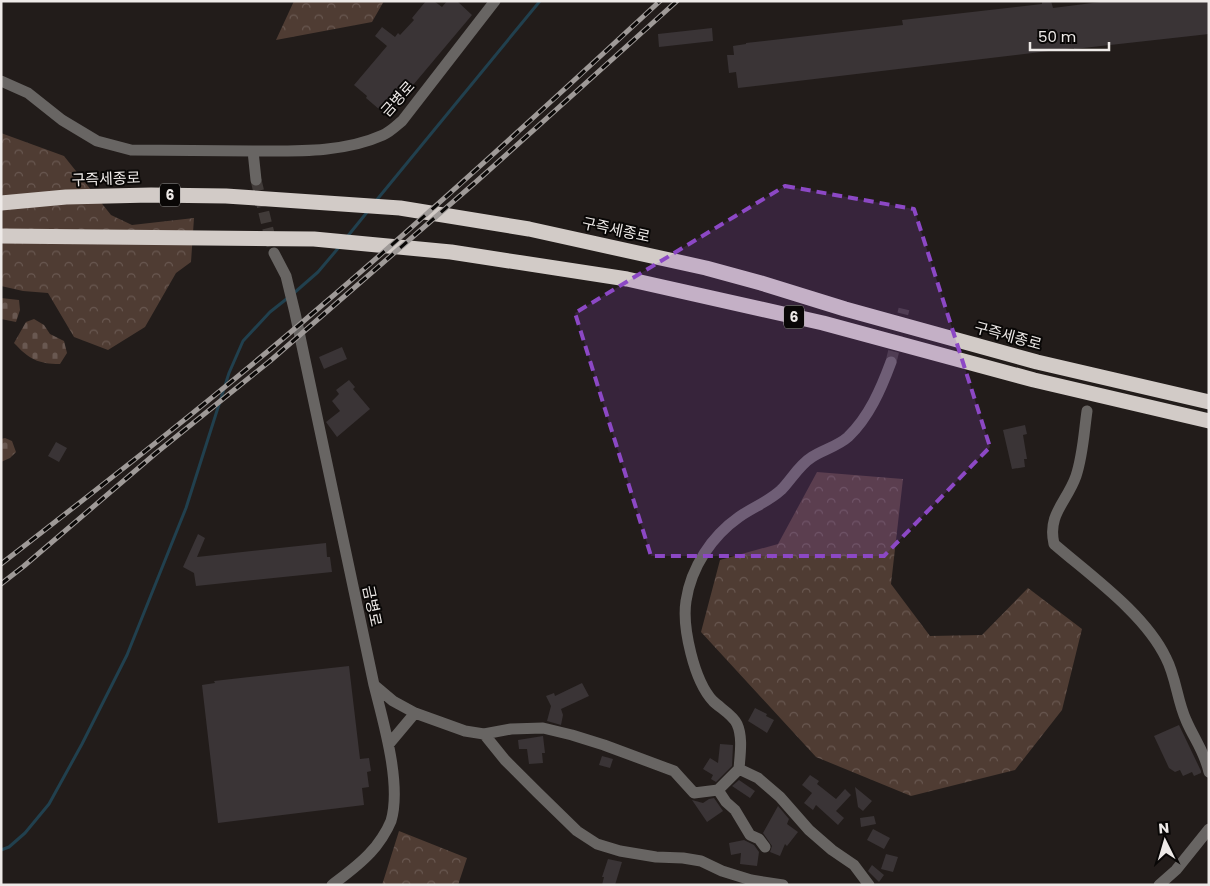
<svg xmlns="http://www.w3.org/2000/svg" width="1210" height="886" font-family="Poppins,'Noto Sans KR',sans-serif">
<defs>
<pattern id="forest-crowns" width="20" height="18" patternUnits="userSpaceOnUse" patternTransform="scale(1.25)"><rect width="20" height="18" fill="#4f3c33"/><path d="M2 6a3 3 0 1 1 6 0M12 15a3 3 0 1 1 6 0" fill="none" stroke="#695851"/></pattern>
<pattern id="cemetery-stones" width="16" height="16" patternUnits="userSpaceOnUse" patternTransform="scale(1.25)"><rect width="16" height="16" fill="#4f3c33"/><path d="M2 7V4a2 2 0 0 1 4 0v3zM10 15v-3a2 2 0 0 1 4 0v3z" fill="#695851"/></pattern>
</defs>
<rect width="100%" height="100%" fill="#221c1a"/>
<path fill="url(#forest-crowns)" d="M294,1H384L372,22L276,40Z
M1,133L64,156L111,215L132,225L194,218L191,262L176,273L145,327L108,350L74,337L48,293L23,291L1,286Z
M817,472L903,479L891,584L930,636L982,635L1028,588L1082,629L1062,710L1015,770L911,796L816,757L701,632L720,560L778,544Z
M399,831L467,858L458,885H382Z"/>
<path fill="url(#cemetery-stones)" d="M1,298L19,300L20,310L16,322L1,319Z
M34,319L44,325L50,334L64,341L67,353L60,364C38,364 29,359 14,343L26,322Z
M5,438L12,441L16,452L10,458L1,462V439Z"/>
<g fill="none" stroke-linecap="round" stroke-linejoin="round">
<path stroke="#21404e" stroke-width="3" d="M375,202L540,1
M347,237L368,211
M294,293L318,272L340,246
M1,850L9,847L25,833L49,804L82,744L127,655L186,508L229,373L243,341L270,312L289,297"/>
</g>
<path fill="#3a3436" d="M426,1H434L442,7L447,1H457L472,15L387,116L366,98L367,96L354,85L387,46L375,36L382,27L395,37L398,33L400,35L414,20L412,18Z
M1042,1H1051L1053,8L1108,1H1209V34L1074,49V48L738,88L736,72L729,73L727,55H734L733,46L746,44V43L903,25L902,20L1042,4Z
M712,28L713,41L659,47L658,34Z
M342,347L347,359L324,369L319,357Z
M349,380L355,387L353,389L370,409L337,437L326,422L340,411L332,401L339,394L336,390Z
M1025,425L1027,434L1023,435L1027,459H1024L1025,467L1012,469L1003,430Z
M56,442L67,448L59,462L48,456Z
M198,534L205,538L197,557L326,543L327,557H330L332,572L196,586L194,573L183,567Z
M349,666L360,759L369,758L371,771L367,772L369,787L362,788L364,805L218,823L202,685L215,683L214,681Z
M582,683L589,696L561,709L563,715L561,725L547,721L551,706L546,696L554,693L555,696Z
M755,708L767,714L766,716L774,720L767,733L748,721Z
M1179,725L1201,771V773L1194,776L1192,772L1183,776L1180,770L1175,772L1169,768L1154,736Z
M543,736L545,753H542L543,763L529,764L527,749H519L518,740Z
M720,744L733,745L732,766L716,782L711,779L713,775L703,769L710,758L718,763Z
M602,756L613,759L610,768L599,765Z
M810,775L819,781L817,784L836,799L845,789L851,795L836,811L844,818L838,825L816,805L813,810L804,803L812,793L802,785Z
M739,780L755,791L750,798L732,786Z
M855,787L872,801L863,811L858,807Z
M714,798L723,811L707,822L692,800L703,803L709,799Z
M778,806L789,819L787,824L798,832L787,846L785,844L780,856L770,852L772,846L763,833Z
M874,816L876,824L861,827L860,818Z
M873,829L890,838L884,849L867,840Z
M744,840L754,845L759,852L757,866L740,864L741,853L731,855L729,843Z
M886,854L898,857L893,872L881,869Z
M608,859L622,862L615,885H602L604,877H602Z
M872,865L884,875L879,882L868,871Z"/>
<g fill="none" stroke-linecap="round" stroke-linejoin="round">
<path stroke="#413b39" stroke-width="11" stroke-dasharray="11 5.5" stroke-linecap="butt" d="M256,180L272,246
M891,362L904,309"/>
<path stroke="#686563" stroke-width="11" d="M1,81L28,93L62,120L97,141L131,150L253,151
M256,180L253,151C296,151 343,153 383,135C390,132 396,126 402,121L495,1
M274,253L286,276L295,313L374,685C383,721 402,784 391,821C387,831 378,845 370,853C359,865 345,875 332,885
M1087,411C1084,432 1083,455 1076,476C1067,502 1047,514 1054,544C1091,576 1145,614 1166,658C1176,677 1177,700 1186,720C1194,739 1204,750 1209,772
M374,685L393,701L415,713L465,731L484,734L511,729L543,728L572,735L604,745L674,771L694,793L718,790L739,769L758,778L780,797L809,830L832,850L854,865L869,885
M484,734L505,760L538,793L577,831L597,844L620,851L656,857L683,858L701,861L722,871L751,880L783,885
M389,744L415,713
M739,769C740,755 743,737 737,724C733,715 720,708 713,701C694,681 682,627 686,601C691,567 712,536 739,517C753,507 768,502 781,490C791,480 799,465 812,457C823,450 838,446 848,437C869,417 881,389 891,362
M718,790L726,802L735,810L750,835L759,839L765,847
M1159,885L1176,870L1209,829"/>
<path stroke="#d2cbc7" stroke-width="15" d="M1,203L66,197L151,195L226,196L400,208L529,229L706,268L761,283L845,309L1037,362L1209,402
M1,236L314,239L451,252L627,279L823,323L1034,380L1209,421"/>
<g stroke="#9f9a98" stroke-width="5">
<path id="rail" d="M1,564C109,480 217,396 320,307C436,208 548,105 660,1
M1,584L24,566L156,453L270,361L477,181L677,1"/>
</g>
<use href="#rail" stroke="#090706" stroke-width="3" stroke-dasharray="9" stroke-linecap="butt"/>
</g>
<path fill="#8c48c5" fill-opacity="0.2" stroke="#8c48c5" stroke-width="4" stroke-dasharray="10 6" stroke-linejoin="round" d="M785,186L914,209L990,447L884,556H651L575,313Z"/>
<g text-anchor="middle" stroke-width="4" stroke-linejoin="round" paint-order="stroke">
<g fill="#090706" stroke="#a9a6a4" stroke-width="1">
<rect x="160" y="183.5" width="20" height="23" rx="4"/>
<rect x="784" y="305.5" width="20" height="23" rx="4"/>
</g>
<g font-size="14" font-weight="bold" fill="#eeeae8">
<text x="170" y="200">6</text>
<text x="794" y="322">6</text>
</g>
<g font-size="15" fill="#eeeae8" stroke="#090706">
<text transform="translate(398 99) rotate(-48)" y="5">금병로</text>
<text transform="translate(106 179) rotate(-2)" y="5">구즉세종로</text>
<text transform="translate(616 230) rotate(12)" y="5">구즉세종로</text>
<text transform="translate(1008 336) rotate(15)" y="5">구즉세종로</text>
<text transform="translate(372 606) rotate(78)" y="5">금병로</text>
</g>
</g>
<rect width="1210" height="886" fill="none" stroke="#eeeae8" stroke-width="5"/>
<g transform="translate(1165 841) rotate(355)" stroke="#090706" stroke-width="4" paint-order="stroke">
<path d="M0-4L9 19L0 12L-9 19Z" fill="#eeeae8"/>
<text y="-8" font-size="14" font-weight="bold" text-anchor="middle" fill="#eeeae8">N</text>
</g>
<path d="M1030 42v8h79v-8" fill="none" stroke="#eeeae8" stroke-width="2.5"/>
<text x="1038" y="42" font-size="15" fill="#eeeae8" stroke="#090706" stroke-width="4" paint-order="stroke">50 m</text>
</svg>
